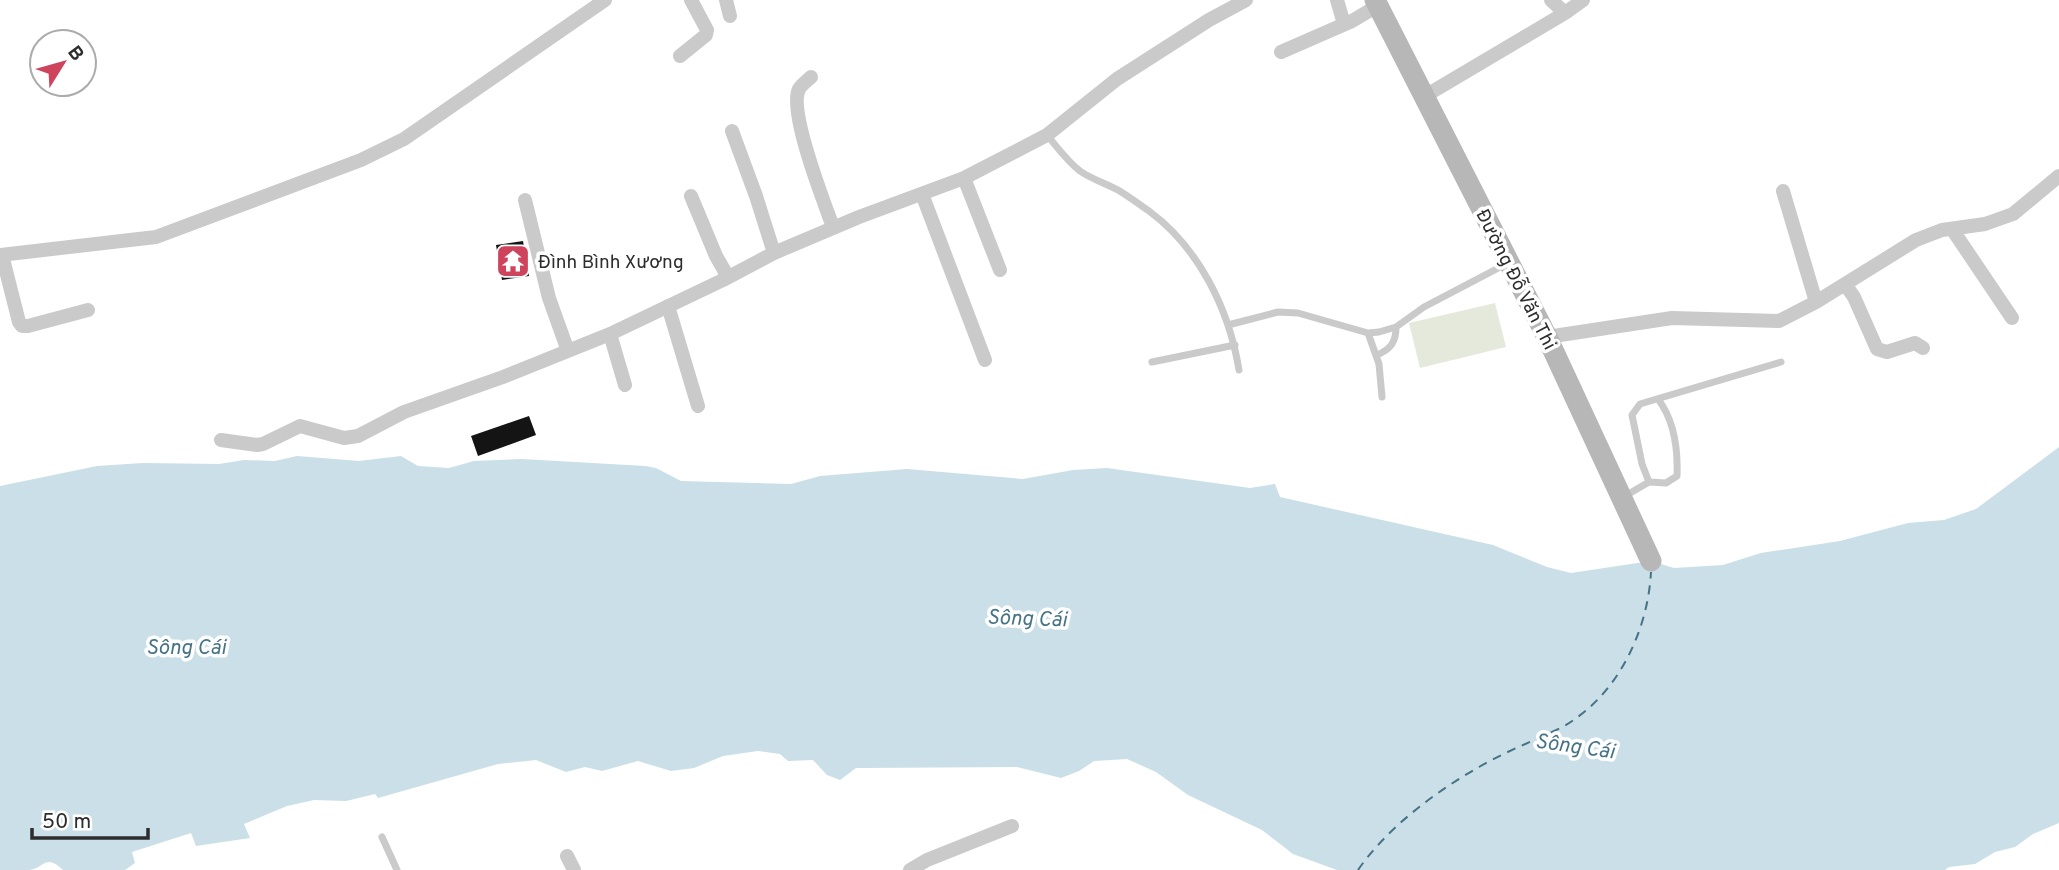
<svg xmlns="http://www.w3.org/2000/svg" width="2059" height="870" font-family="Overpass,sans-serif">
<rect width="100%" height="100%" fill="#fff"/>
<path fill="#e4e9dc" d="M1495,303L1506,347L1420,368L1409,323Z"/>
<path fill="#cadfe7" d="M2059,447V823L2033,834L2015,847L1995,852L1975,864L1949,867L1945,870H1337L1293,854L1262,830L1188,795L1156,772L1127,759L1094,761L1079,771L1061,778L1017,767L856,768L840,780L827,775L813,760L788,761L780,754L758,751L723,756L694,768L671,771L638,761L602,771L585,767L566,772L536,760L498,764L378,798L375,794L346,801L314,800L287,806L244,824L250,838L196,846L191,833L132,852L135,863L125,870H63C45,853 45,868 29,870C19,870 9,870 0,870V486L97,466L143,463L219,464L244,460L275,461L297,456L359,461L401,456L418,466L449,468L474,461L522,459L645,466L656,468L681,481L791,484L820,476L907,469L1023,479L1073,470L1107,468L1250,488L1275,484L1280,497L1493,545L1547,567L1571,573L1651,561L1674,568L1723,565L1761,553L1840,541L1908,523L1944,520L1976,509Z"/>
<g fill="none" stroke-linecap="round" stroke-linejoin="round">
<path stroke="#457385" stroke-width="2" stroke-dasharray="9 7" stroke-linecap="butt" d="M1358,870C1387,828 1435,792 1479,767C1496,757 1514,749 1532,741C1546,734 1562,729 1575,719C1621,687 1648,628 1651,572"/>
</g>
<path fill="#141414" d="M523,241L529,276L502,280L496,245Z
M529,416L536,435L478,456L471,436Z"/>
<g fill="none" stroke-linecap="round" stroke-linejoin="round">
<path stroke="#cacaca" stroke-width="7" d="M1047,135C1057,147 1067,161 1080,171C1091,179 1105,183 1118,190C1128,196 1139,204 1149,211C1199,248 1229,309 1239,370
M1228,325L1278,312L1298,313L1368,333L1379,332L1396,327L1424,307L1506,264
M1368,333L1379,364L1382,397
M1377,355C1391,349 1396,342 1396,327
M1152,362L1235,345
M1649,482L1666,483L1677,476C1678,450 1674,420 1658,399
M1625,496L1649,482L1642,464L1632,415L1640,404L1781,362
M382,837L397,870"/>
<path stroke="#cacaca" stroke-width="14" d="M726,0L730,16
M1337,0L1344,24
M1551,0L1565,13
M1281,52L1352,21L1379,5
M680,56L706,35L707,30L691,0
M811,77C807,81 801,85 799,89C788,111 824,202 833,227
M1425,96L1565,13L1583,0
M732,131L756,196L774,253
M964,178L1000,270
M1783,191L1816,302
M922,194L985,360
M691,196L716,256L728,277
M525,200L549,298L568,351
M1952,229L2012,318
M0,255L156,237L361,160L404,139L605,0
M2,255L19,322L22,326H28L88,310
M1845,284L1854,297L1877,349L1887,352L1915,343L1923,348
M668,306L698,406
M610,334L625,385
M1547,337L1672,318L1779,321L1816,302L1916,240L1942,230L1985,224L2013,214L2059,176
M221,440L257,445L263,444L300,426L344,438L358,436L404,412L503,377L610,334L723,280L774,253L859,217L964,178L1047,135L1117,79L1209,20L1246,0
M567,856L574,870
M910,870L927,860L1012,826"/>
<path stroke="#b7b7b7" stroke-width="21" d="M1375,0L1547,337L1651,561"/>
</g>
<defs>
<g id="temple-square" transform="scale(1.75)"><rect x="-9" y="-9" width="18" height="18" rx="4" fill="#cf445d" stroke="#fff"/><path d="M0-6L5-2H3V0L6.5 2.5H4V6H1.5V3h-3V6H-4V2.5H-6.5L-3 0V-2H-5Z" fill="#fff"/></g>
</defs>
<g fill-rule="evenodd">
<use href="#temple-square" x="513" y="261"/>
</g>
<g text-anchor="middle" stroke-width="7" stroke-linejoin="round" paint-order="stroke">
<g font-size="19" fill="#2d2d2d" stroke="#fff" text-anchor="start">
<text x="538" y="268">Đình Bình Xương</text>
</g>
<g font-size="19" fill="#2d2d2d" stroke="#fff">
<text transform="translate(1517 279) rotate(63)" y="7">Đường Đỗ Văn Thi</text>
</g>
<g font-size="21" font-style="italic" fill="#457385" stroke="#fff">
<text transform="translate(1027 618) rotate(2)" y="7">Sông Cái</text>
<text x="186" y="654">Sông Cái</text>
<text transform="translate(1575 746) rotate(8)" y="7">Sông Cái</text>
</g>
</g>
<g transform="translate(63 63) rotate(53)"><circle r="33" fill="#ffffff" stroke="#ababab" stroke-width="2"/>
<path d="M0-5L12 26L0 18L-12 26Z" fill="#cf445d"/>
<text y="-10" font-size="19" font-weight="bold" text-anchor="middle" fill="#2d2d2d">B</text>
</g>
<path d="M32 828v10h116v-10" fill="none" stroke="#2d2d2d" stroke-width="3.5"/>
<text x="42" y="828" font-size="21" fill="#2d2d2d" stroke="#ffffff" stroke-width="5" paint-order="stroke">50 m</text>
</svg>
